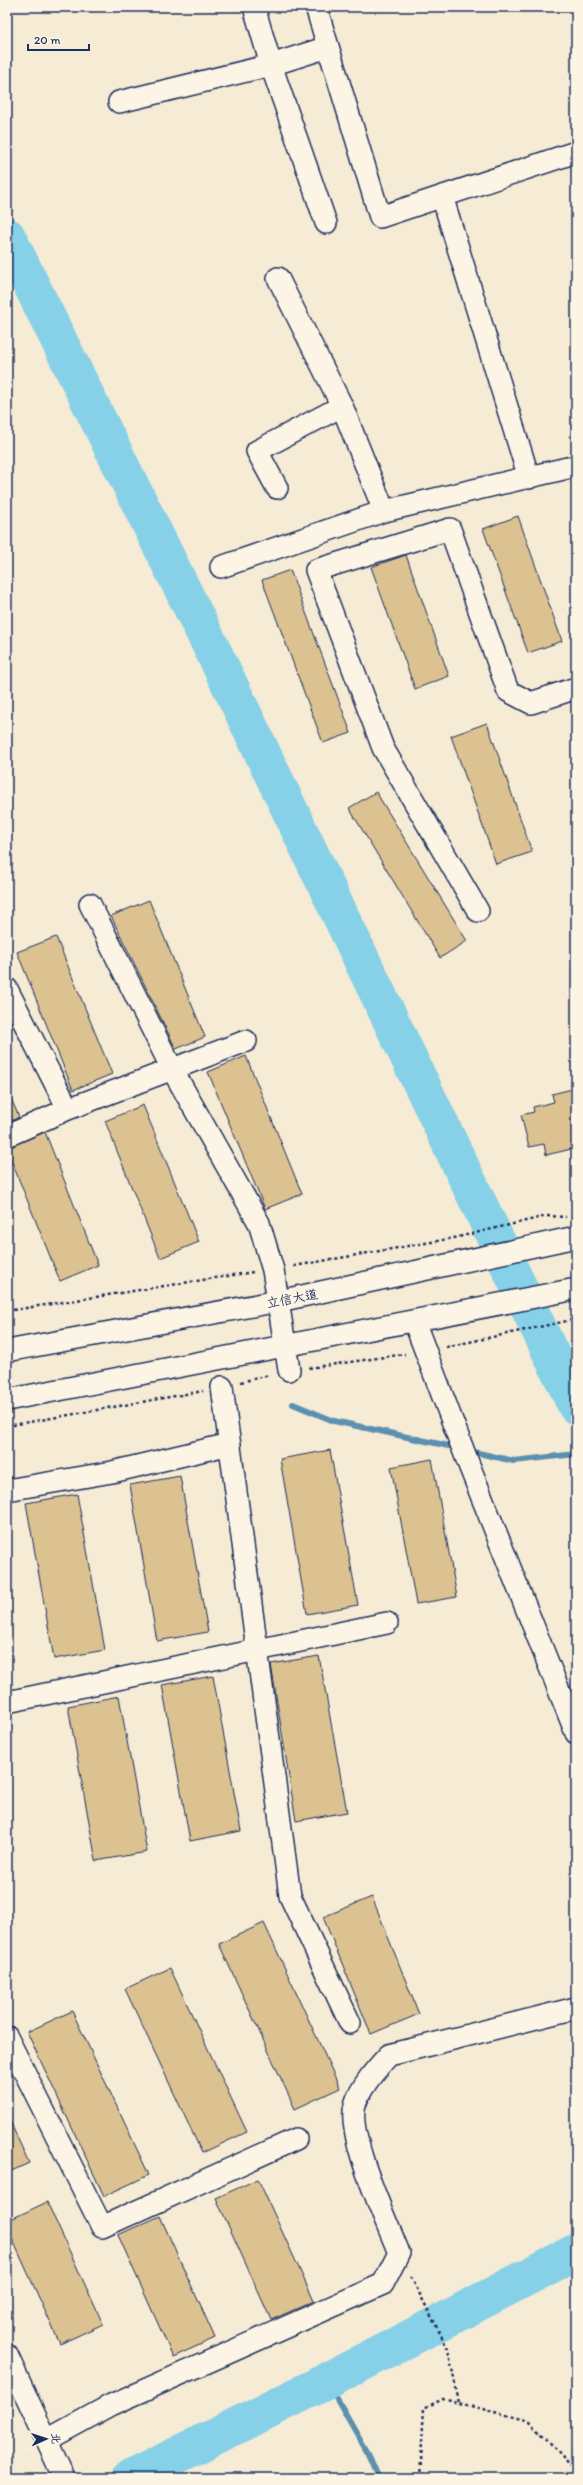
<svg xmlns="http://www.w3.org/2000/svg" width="583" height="2485" font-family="Itim,'LXGW WenKai TC',sans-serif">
<rect width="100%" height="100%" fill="#f6ebd4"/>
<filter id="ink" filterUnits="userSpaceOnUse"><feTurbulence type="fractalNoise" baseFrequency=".025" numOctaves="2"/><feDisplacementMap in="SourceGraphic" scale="8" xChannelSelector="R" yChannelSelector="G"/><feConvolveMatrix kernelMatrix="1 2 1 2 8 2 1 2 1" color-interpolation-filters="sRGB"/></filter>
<g filter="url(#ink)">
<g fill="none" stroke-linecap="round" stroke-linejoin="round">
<path stroke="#5b90b0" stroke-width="6" d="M293,1404L334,1421L458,1448
M469,1451L514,1461L576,1454
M327,2381L369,2455L379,2478"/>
<path stroke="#86d1e7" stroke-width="37" d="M7,236L222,669L576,1406
M131,2478L327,2381L576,2252"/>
</g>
<path fill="#dcc191" stroke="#1b2f5e" d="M518,516L562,641L528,653L483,529Z
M406,555L449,676L415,689L371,567Z
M290,570L351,733L323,743L262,580Z
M487,723L532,852L496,864L451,736Z
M376,792L467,941L440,958L349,808Z
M149,900L205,1037L176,1049L111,916Z
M56,937L112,1074L73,1090L17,952Z
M246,1056L302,1194L265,1209L208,1072Z
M576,1088V1148L546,1155L544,1144L529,1147L521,1115L534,1112L533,1107L554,1102L552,1094Z
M7,1089L19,1117L7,1123Z
M143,1105L199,1242L160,1258L105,1121Z
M45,1132L98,1265L60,1281L7,1150V1148Z
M330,1450L358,1605L307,1614L280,1459Z
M432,1459L457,1597L416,1604L391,1467Z
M180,1476L208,1632L157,1641L130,1485Z
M77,1494L105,1650L54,1659L26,1503Z
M319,1656L347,1812L296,1821L271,1664Z
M213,1676L241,1831L190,1841L162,1685Z
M119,1696L147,1852L96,1861L68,1706Z
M372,1897L419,2014L371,2034L323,1917Z
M264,1923L340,2088L295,2109L219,1944Z
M170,1968L247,2132L202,2153L125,1989Z
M72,2011L149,2175L104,2196L27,2032Z
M7,2115L29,2163L7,2173Z
M258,2179L314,2301L271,2320L216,2198Z
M47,2202L103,2324L60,2344L7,2227V2221Z
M160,2216L215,2338L173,2357L118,2235Z"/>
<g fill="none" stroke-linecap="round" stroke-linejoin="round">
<g stroke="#1b2f5e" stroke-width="24">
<path id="minor" d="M254,7L271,65L326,223
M316,7L380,217L576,152
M119,102L271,65L328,47
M442,196L529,478
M278,278L342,406L384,511
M277,488L257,451L342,406
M221,567L384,511L576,466
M90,904L172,1069L259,1223L273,1270L289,1370
M478,911L383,748L316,570L450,529L508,691L531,703L576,688
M7,989L68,1109L246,1041
M7,1136L68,1109
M414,1321L469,1465L576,1733
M7,1351L279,1301L576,1237
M222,1387L290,1896L350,2023
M7,1400L576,1289
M7,1490L112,1472L230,1444
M7,1702L387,1623
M7,2037L102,2227L296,2139
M7,2355L64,2478
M47,2440L111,2405L383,2284L399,2253C387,2222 346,2135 355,2105C360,2087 376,2069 389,2055L576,2008"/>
</g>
<path stroke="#1b2f5e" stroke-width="2.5" stroke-dasharray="3 3" stroke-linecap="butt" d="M294,1266L454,1238L547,1216L566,1217
M7,1311L253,1272
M446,1347L576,1319
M309,1368L405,1354
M241,1382L269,1375
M7,1426L203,1391
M411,2277L448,2349L459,2403
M420,2478L424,2408L443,2399L530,2421L576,2471"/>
<use href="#minor" stroke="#fcf5e5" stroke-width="21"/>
</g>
</g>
<g text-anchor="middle" stroke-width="4" stroke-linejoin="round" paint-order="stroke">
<g font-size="13" fill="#1b2f5e" stroke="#fcf5e5">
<text transform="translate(292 1298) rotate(-11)" y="5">立信大道</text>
</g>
</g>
<rect width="583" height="2485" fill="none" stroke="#fcf5e5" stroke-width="24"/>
<rect x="12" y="12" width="559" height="2461" fill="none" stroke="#1b2f5e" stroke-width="1.5" filter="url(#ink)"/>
<g transform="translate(46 2439) rotate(87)" stroke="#fcf5e5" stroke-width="3" paint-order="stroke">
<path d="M0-3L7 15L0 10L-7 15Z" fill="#1b2f5e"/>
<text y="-6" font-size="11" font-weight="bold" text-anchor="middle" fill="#1b2f5e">北</text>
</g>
<path d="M28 44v6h61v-6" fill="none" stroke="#1b2f5e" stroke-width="2"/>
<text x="34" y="44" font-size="12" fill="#1b2f5e" stroke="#fcf5e5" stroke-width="3" paint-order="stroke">20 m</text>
</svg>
